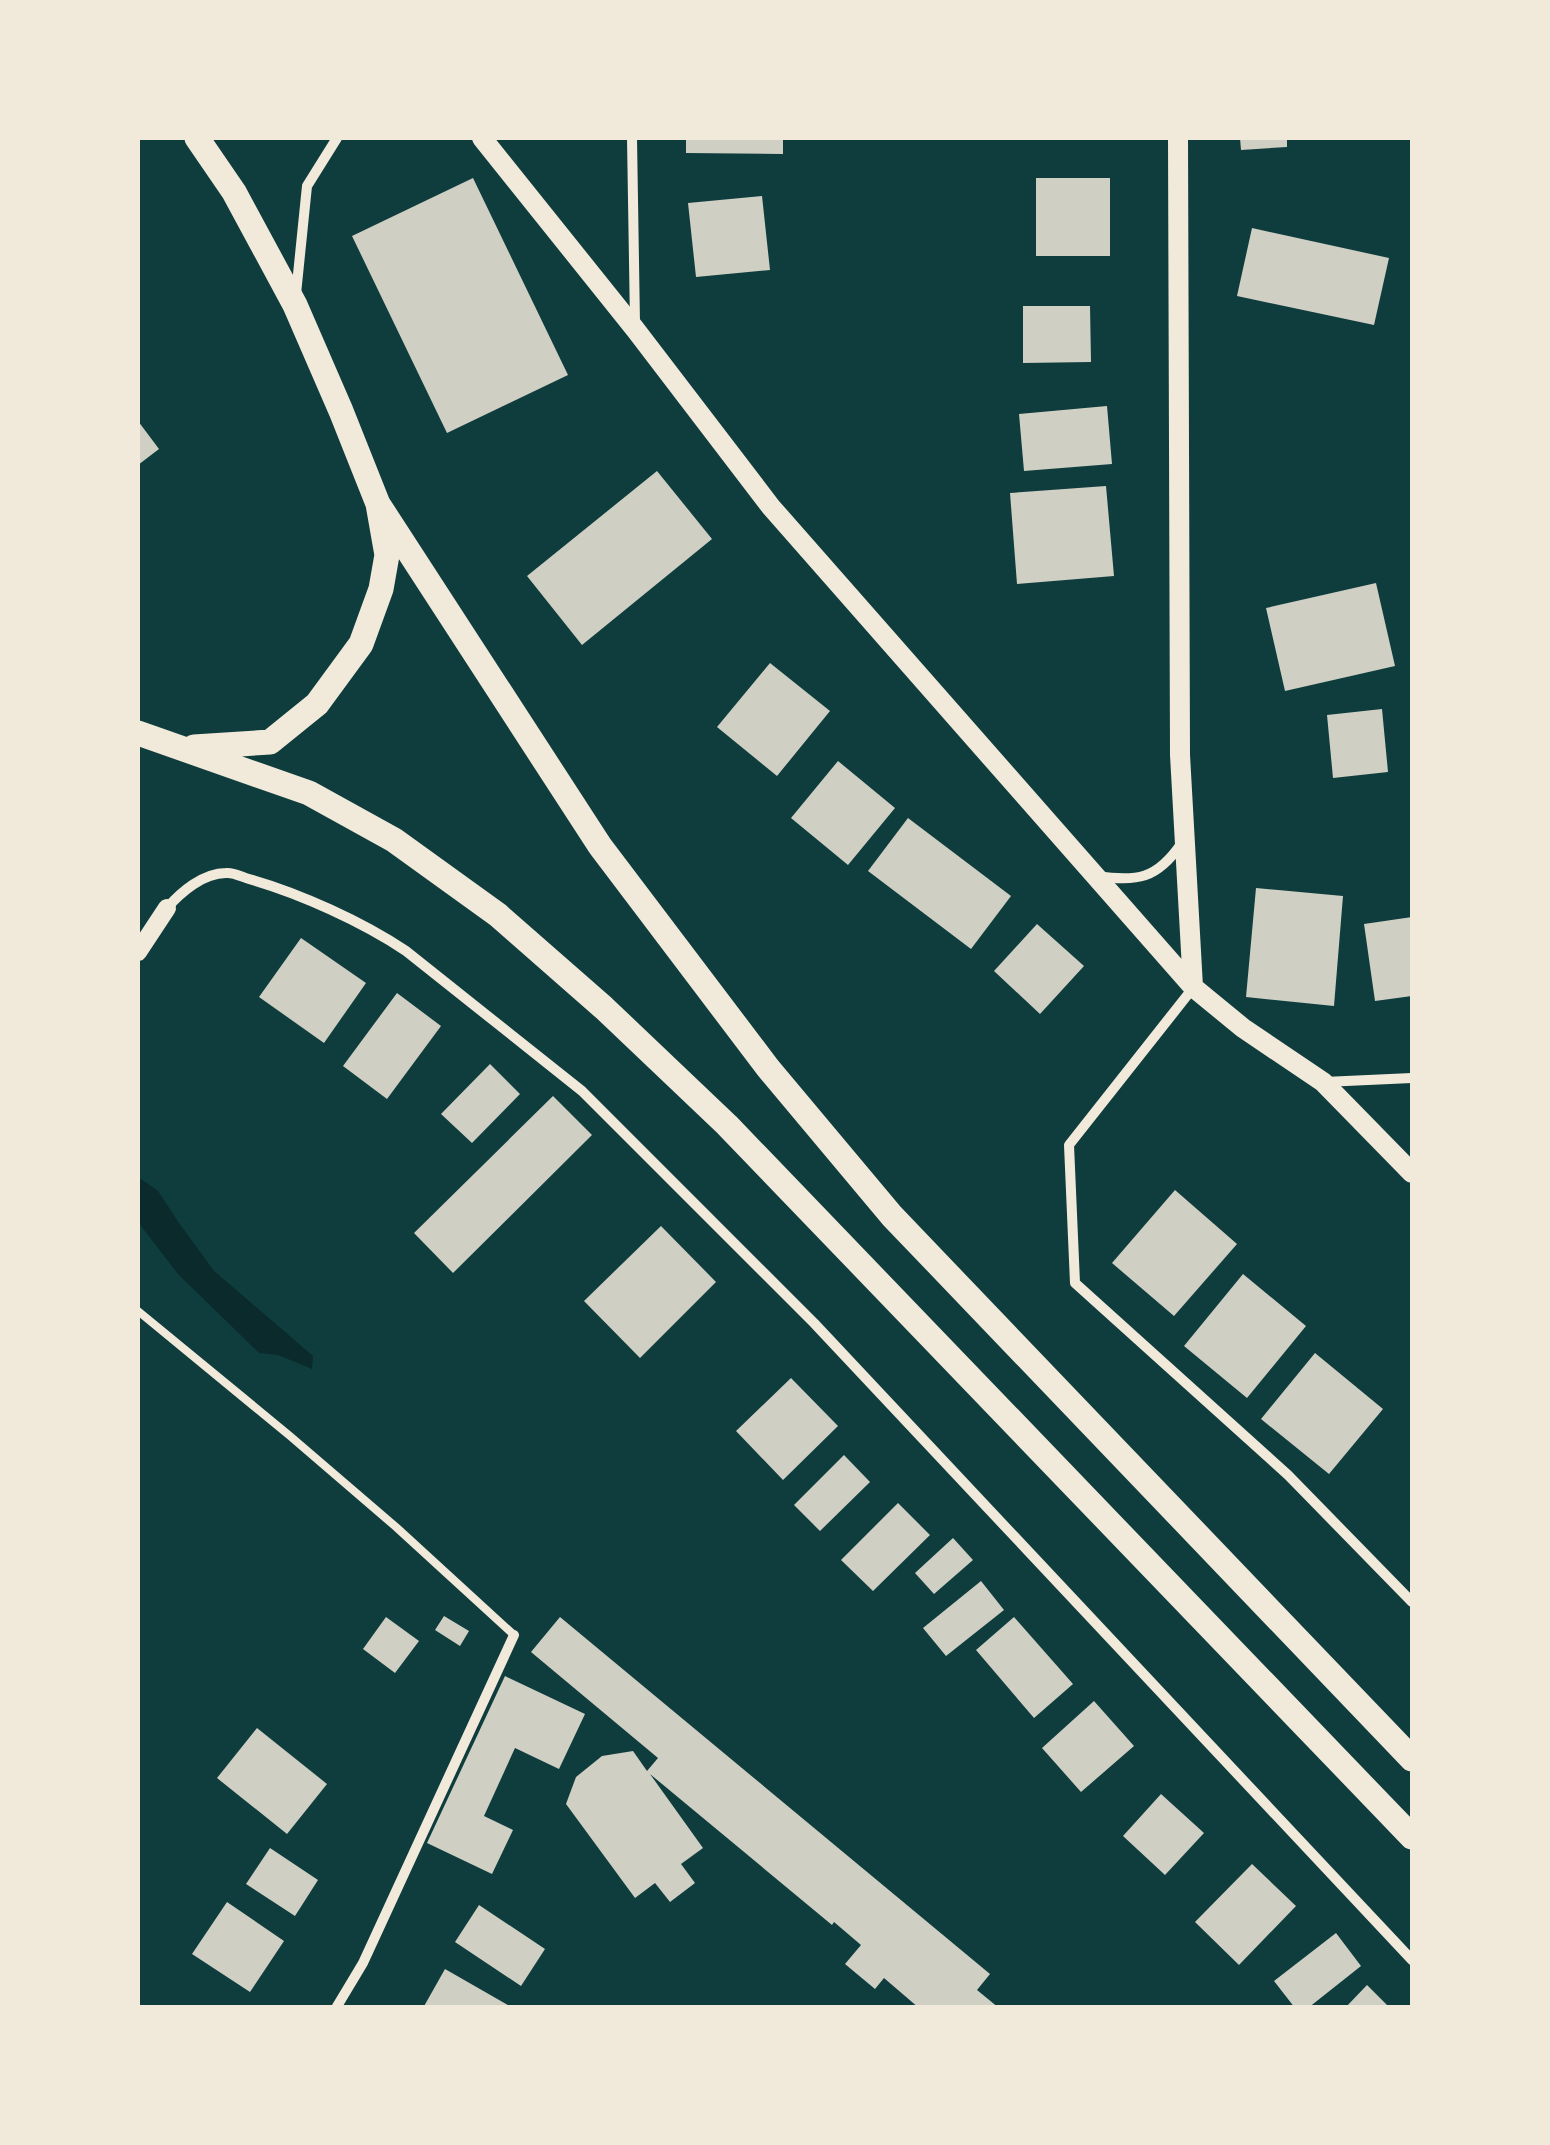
<svg xmlns="http://www.w3.org/2000/svg" width="1550" height="2145" font-family="Helvetica,sans-serif">
<rect width="100%" height="100%" fill="#0f3d3e"/>
<path fill="#0a2a2b" d="M138,1177L158,1191L179,1223L214,1271L313,1356L312,1369L278,1355L259,1353L178,1274L138,1222Z"/>
<path fill="#cfcfc3" d="M686,138H783V154L686,153Z
M1240,138H1287V147L1241,150Z
M473,178L568,375L447,433L352,236Z
M1036,178H1110V256H1036Z
M762,196L770,270L696,277L688,203Z
M1252,228L1389,258L1374,325L1237,296Z
M1023,306H1090L1091,362L1023,363Z
M1107,406L1112,464L1024,471L1019,414Z
M138,421L159,449L138,465Z
M657,471L712,539L582,645L527,576Z
M1106,486L1114,576L1017,584L1010,493Z
M1376,583L1395,666L1285,691L1266,608Z
M770,663L830,711L777,776L717,727Z
M1382,709L1388,772L1333,778L1327,715Z
M838,761L895,808L848,865L791,818Z
M908,818L1011,896L971,949L868,871Z
M1256,888L1343,896L1334,1006L1246,997Z
M1412,917V996L1375,1001L1364,924Z
M1037,924L1084,966L1040,1014L994,971Z
M301,938L366,983L324,1043L259,997Z
M397,993L441,1026L387,1099L343,1066Z
M490,1064L520,1094L472,1143L441,1114Z
M553,1096L592,1135L453,1273L414,1233Z
M1175,1190L1237,1244L1174,1316L1112,1263Z
M661,1226L716,1282L640,1358L584,1301Z
M1243,1274L1306,1326L1247,1398L1184,1346Z
M1315,1353L1383,1409L1329,1474L1261,1419Z
M791,1378L838,1426L783,1480L736,1431Z
M844,1455L870,1482L820,1531L794,1505Z
M898,1503L930,1535L873,1591L841,1560Z
M953,1538L973,1560L934,1594L915,1573Z
M981,1581L1004,1610L946,1656L923,1628Z
M444,1616L469,1631L460,1646L435,1630Z
M386,1617L419,1641L395,1673L363,1649Z
M560,1617L990,1974L977,1990L999,2008H919L884,1978L875,1989L845,1964L861,1945L834,1922L832,1925L650,1774L703,1848L681,1864L695,1883L670,1902L655,1883L635,1898L566,1804L576,1777L602,1756L633,1751L647,1771L658,1758L531,1652Z
M1014,1617L1073,1684L1034,1718L976,1650Z
M505,1676L585,1714L559,1769L515,1748L484,1816L513,1830L492,1874L427,1843Z
M1094,1701L1134,1746L1081,1792L1042,1748Z
M257,1728L327,1784L287,1834L217,1778Z
M1161,1794L1204,1833L1165,1875L1123,1836Z
M270,1848L318,1880L295,1916L246,1884Z
M1252,1864L1296,1906L1239,1965L1195,1922Z
M227,1902L284,1941L250,1992L192,1954Z
M479,1905L545,1949L521,1986L455,1942Z
M1336,1933L1361,1966L1308,2008H1295L1274,1981Z
M445,1969L513,2008H423Z
M1367,1985L1390,2008H1345Z"/>
<g fill="none" stroke-linecap="round" stroke-linejoin="round">
<path stroke="#f1e9da" stroke-width="8" d="M138,1311L290,1436L396,1527L514,1635"/>
<path stroke="#f1e9da" stroke-width="10" d="M632,138L635,323
M296,294L307,186L337,138
M1097,876C1137,882 1157,879 1181,844
M167,908C181,892 203,873 226,873C233,872 242,877 249,879C299,893 363,922 406,951L582,1091L814,1323L1412,1960
M1193,988L1069,1145L1075,1283L1288,1475L1412,1602
M1324,1082L1412,1078
M336,2008L363,1963L514,1635"/>
<path stroke="#f1e9da" stroke-width="18" d="M138,952L167,908"/>
<path stroke="#f1e9da" stroke-width="20" d="M482,138L635,329L771,507L1193,987L1243,1028L1323,1082L1412,1173
M1178,138L1180,755L1193,987"/>
<path stroke="#f1e9da" stroke-width="25" d="M378,504L600,846L768,1068L892,1216L1412,1759
M138,733L309,793L394,840L498,915L604,1008L727,1125L1412,1837
M194,747L270,742L317,704L361,644L381,589L387,555L378,504L341,411L295,305L234,192L197,138"/>
</g>
<rect width="1550" height="2145" fill="none" stroke="#f1e9da" stroke-width="280"/>
</svg>
